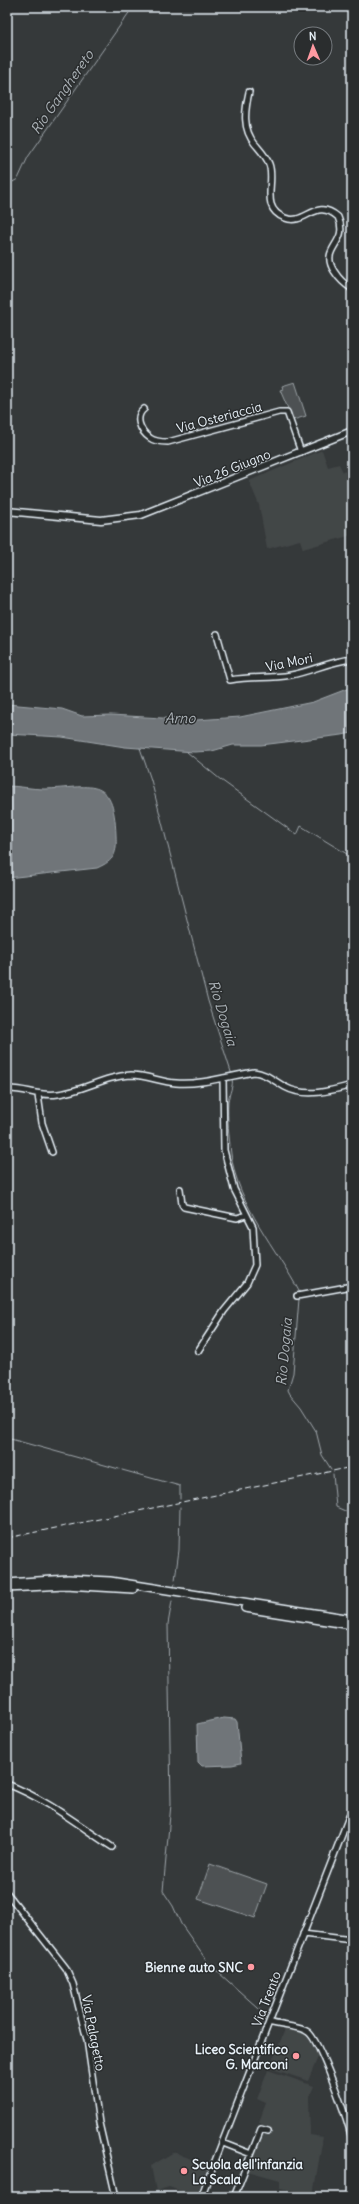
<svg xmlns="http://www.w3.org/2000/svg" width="359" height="2204" font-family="Delius,sans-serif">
<rect width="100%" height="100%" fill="#35393a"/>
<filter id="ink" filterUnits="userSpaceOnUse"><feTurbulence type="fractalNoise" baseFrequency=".025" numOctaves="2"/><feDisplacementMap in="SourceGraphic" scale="8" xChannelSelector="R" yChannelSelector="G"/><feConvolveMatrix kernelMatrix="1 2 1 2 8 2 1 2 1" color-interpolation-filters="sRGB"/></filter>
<g filter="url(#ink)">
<path fill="#424647" d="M322,450L328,467L339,464L343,472L352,469V535L303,549L300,540L267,549L259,505L249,481Z
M285,2029L305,2033L317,2052L318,2057L308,2081L270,2068Z
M268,2070L314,2086L309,2098L310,2135L323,2137L313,2195L280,2188V2180L247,2171L263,2126L259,2122L266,2103L257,2099Z
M174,2152L208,2166L196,2197L169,2187L156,2191L151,2166Z"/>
<path fill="#4d5152" stroke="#9aa1a5" d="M295,382L306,416L293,420L280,390L283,389L282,386Z
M210,1864L267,1884L255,1918L198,1899Z"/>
<path fill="#707579" stroke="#a0a7ac" d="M352,687V733L342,735L261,745H233L212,751L194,752L125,747L62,737L7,734V704L62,709L82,716L111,715L196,720L240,717L279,709L313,702Z
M7,786C19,786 32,789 44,789C90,788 114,773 116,835C117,854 115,860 97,868L7,878Z
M224,1718L235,1719L237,1722L241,1763L232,1765L202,1766L198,1762L197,1724Z"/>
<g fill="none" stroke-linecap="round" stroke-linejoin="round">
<path stroke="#a0a7ac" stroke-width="1" d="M7,185L18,179L28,157L133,7
M140,748L151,780L208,1001L232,1075
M187,752L221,780L297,835L301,826L352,857
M232,1078C234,1086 229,1093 228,1102C227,1118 229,1137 231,1154C238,1206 276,1247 300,1293
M299,1299L293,1373L288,1390L290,1394L301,1407L316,1431L322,1455L331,1469
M7,1438L119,1469
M122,1470L180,1486V1499
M333,1474L336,1507L352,1514
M175,1580L179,1550L180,1507
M174,1586L175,1584
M172,1601L168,1624L171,1804L163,1891L173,1906L181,1924L209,1964L268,2017"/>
<g stroke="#e8f1f8" stroke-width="8">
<path id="minor" d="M249,92C245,110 242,129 255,144C260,150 266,156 269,164C276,182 259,208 285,218C306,226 315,197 338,217C350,244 319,247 334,271C339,279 344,284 352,289
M144,409C134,417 140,431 150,438C155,442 162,442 168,442L279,412H287L301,452
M217,634L230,680C252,676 269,679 291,675C312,671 331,661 352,659
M7,1089C26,1088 37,1097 58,1094C84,1091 104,1076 131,1075C146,1075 161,1082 176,1083C201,1085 229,1076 254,1072C266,1073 274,1081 285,1087C305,1098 331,1091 352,1085
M38,1095L42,1123L52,1152
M180,1189L182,1204L184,1207L237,1218L246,1215
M297,1296L352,1286
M198,1351L224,1311L247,1283L255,1265L253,1227L234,1189L224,1150L223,1078
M7,1784C46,1799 77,1824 112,1847
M7,1893L66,1968L73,1984L87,2040L99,2123L116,2197
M303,1934L352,1940
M269,2022C279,2026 301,2026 308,2032C319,2039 350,2125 352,2141
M223,2143L251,2154
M201,2197L352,1809
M234,2197L261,2129L268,2131"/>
</g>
<g stroke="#e8f1f8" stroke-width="9">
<path id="major" d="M7,511L101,520L141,515L352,431"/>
</g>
<g stroke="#e8f1f8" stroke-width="10">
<path id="highway" d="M7,1583L68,1579L110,1581L352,1619
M7,1588L65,1585L133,1589
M245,1608L352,1625"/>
</g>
<use href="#minor" stroke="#2a2d2e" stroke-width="5"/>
<use href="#major" stroke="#2a2d2e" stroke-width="6"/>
<use href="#highway" stroke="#2a2d2e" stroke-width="7"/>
<path stroke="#e8f1f8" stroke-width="1" stroke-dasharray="6 3" stroke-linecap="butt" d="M7,1538L352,1467"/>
</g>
</g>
<g fill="#ff9aa2" stroke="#2a2d2e" stroke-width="1.5">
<circle cx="251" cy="1967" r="4"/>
<circle cx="296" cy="2056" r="4"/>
<circle cx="184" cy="2171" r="4"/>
</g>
<g text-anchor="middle" stroke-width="3" stroke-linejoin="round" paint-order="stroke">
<g font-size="13" fill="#e8f1f8" stroke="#2a2d2e">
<text transform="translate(219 417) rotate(-15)" y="5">Via Osteriaccia</text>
<text transform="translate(232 468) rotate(-22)" y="5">Via 26 Giugno</text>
<text transform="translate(289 662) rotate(-12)" y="5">Via Mori</text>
<text transform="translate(266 1999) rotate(-69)" y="5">Via Trento</text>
<text transform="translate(94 2033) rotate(79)" y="5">Via Palagetto</text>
</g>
<g font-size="13" font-weight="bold" fill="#e8f1f8" stroke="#2a2d2e" text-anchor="end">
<text x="243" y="1972">Bienne auto SNC</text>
<text x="288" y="2054">Liceo Scientifico<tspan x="288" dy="15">G. Marconi</tspan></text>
<text x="192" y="2169" text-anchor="start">Scuola dell'infanzia<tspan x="192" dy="15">La Scala</tspan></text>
</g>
<g font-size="14" font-style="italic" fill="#acb3b8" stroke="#2a2d2e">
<text transform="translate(62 92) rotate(-55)" y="5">Rio Ganghereto</text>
<text x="180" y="723">Arno</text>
<text transform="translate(223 1013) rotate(73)" y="5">Rio Dogaia</text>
<text transform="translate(284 1352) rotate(-85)" y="5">Rio Dogaia</text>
</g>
</g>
<rect width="359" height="2204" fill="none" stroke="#2a2d2e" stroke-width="24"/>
<rect x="12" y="12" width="335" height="2180" fill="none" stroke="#e8f1f8" stroke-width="1.5" filter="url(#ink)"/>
<g transform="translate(313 46) rotate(358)"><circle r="19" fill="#2a2d2e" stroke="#767b7f"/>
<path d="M0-3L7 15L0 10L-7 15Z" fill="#ff9aa2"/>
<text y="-6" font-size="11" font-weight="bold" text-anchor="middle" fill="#e8f1f8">N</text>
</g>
</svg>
